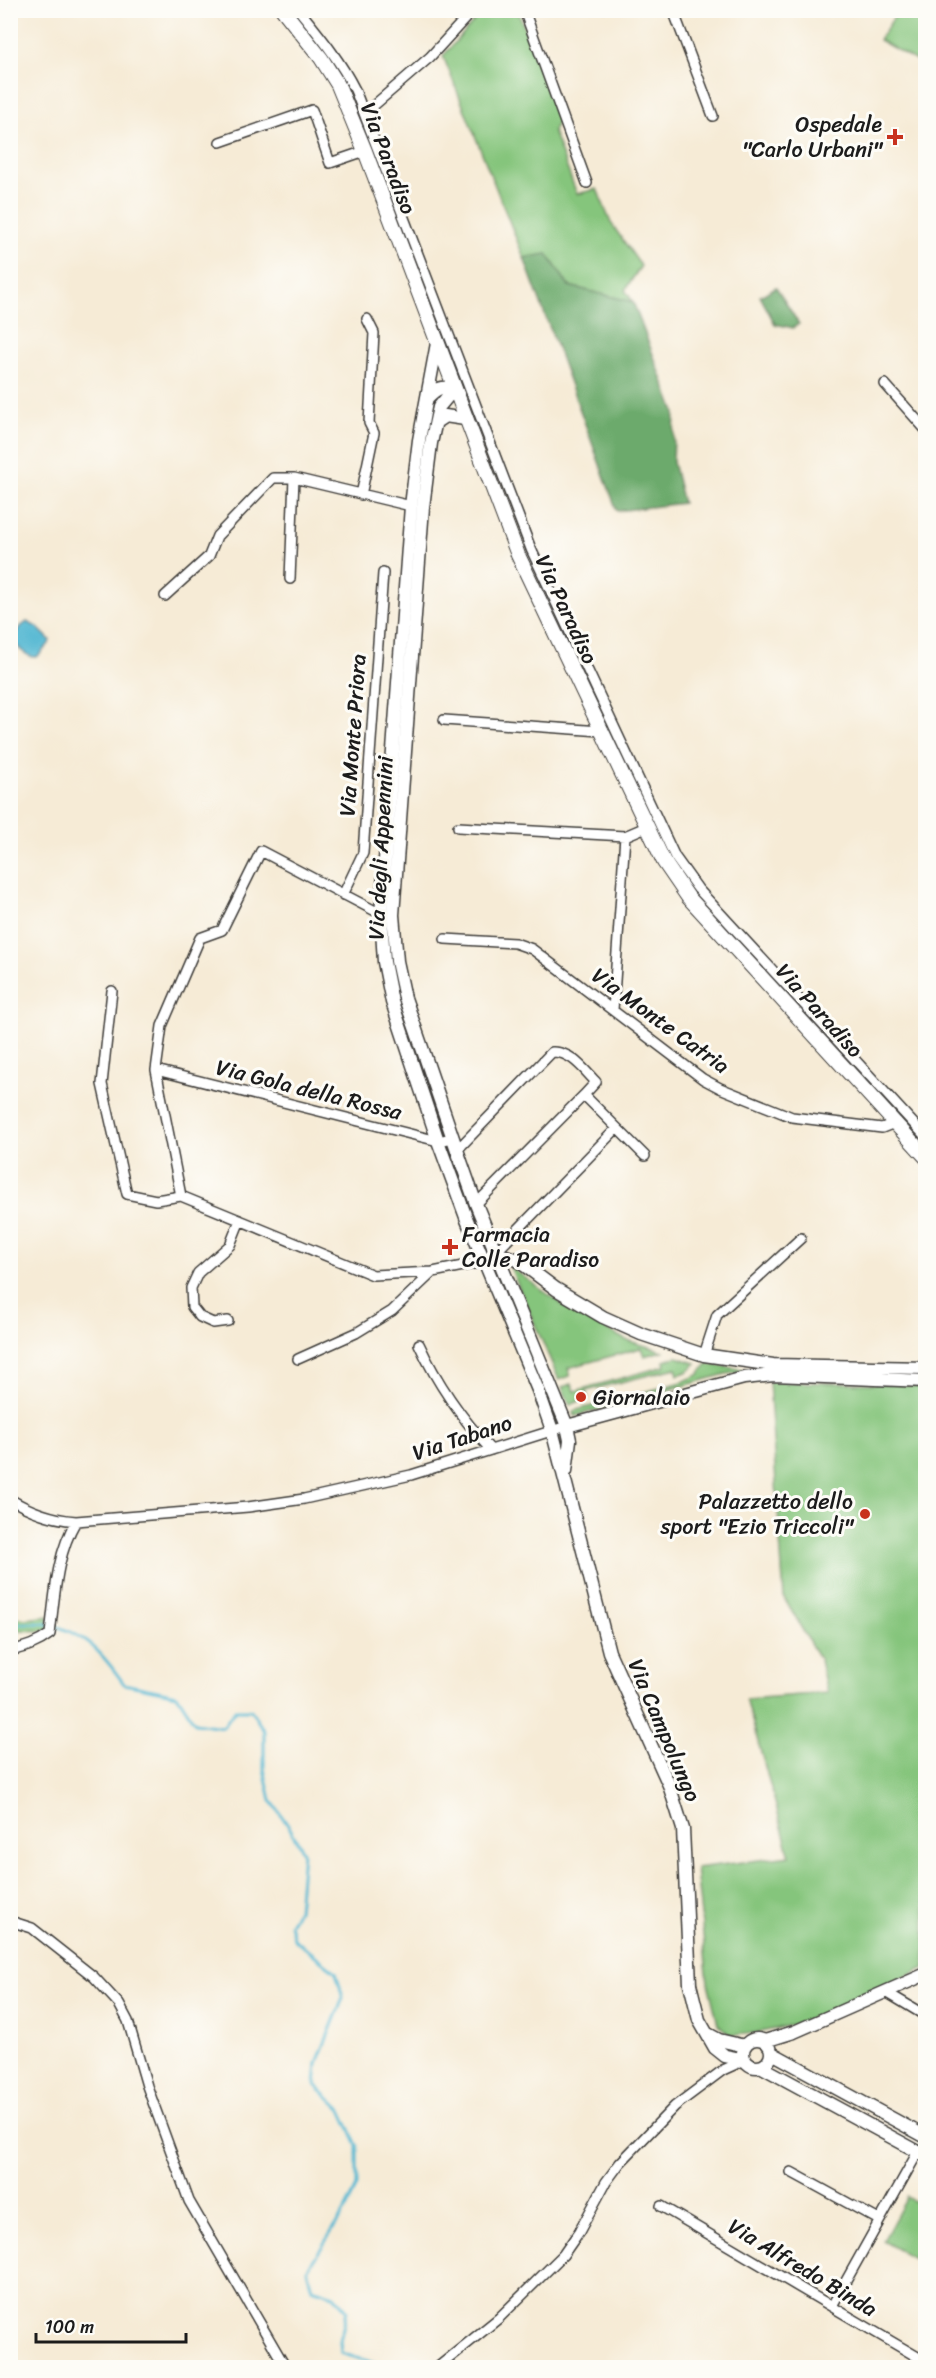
<svg xmlns="http://www.w3.org/2000/svg" width="936" height="2378" font-family="Sriracha,sans-serif">
<rect width="100%" height="100%" fill="#fdfcf7"/>
<filter id="ink" filterUnits="userSpaceOnUse"><feTurbulence type="fractalNoise" baseFrequency=".0167" numOctaves="2"/><feDisplacementMap in="SourceGraphic" scale="12" xChannelSelector="R" yChannelSelector="G"/><feConvolveMatrix kernelMatrix="1 2 1 2 8 2 1 2 1" color-interpolation-filters="sRGB"/></filter>
<filter id="wash" filterUnits="userSpaceOnUse"><feTurbulence type="fractalNoise" baseFrequency=".008" numOctaves="4" result="noise"/><feDisplacementMap in="SourceGraphic" scale="24" xChannelSelector="R" yChannelSelector="G"/><feGaussianBlur stdDeviation="1.35" result="paint"/><feColorMatrix in="noise" values="0 0 0 0 0 0 0 0 0 0 0 0 0 0 0 0 0 1.4 0 .05"/><feComposite in="paint" operator="in"/></filter>
<g filter="url(#wash)">
<rect width="100%" height="100%" fill="#f6ebd6"/>
<path fill="#85c57c" stroke="#50704c" stroke-width="1.5" d="M483,11H518L559,119L553,131L577,194L597,189L611,223L641,266L625,290L633,302L569,286L547,254L524,258L443,56Z
M898,11H925V66L879,40Z
M510,1267L570,1310L626,1340L663,1351L644,1356L641,1348L568,1368L570,1376L559,1380Z
M677,1357L696,1363L689,1371L678,1375L676,1368L586,1391L588,1398L570,1405L562,1387L572,1384L575,1391L665,1366L664,1361Z
M707,1364L754,1371L726,1374L575,1416L573,1411L682,1382L698,1375Z
M769,1382L896,1384L925,1388V1968C863,1996 800,2033 730,2035L718,2024L708,1983L696,1868L790,1856L746,1699L827,1693L820,1660L784,1598Z
M11,1616L25,1619L49,1616L48,1631L11,1630Z
M907,2197L925,2207V2265L883,2241Z"/>
<path fill="#6caa6c" stroke="#446344" stroke-width="1.5" d="M547,254L569,286L633,302L675,412L673,462L683,503L617,511L524,258Z
M776,287L799,324L793,328L775,324L760,296Z"/>
<path fill="#53b7d2" stroke="#386a77" stroke-width="1.5" d="M27,622L37,627L50,640L49,644L37,657C27,658 16,647 13,638L19,628Z"/>
<g fill="none" stroke-linecap="round" stroke-linejoin="round">
<path stroke="#53b7d2" stroke-width="3" d="M10,1624C22,1624 37,1622 48,1624C86,1633 103,1654 124,1684L177,1695L195,1723L223,1727L235,1710H251L264,1731V1769L271,1800L291,1830L303,1852L298,1911L290,1924L294,1939L336,1972L343,1998L317,2063L315,2085L341,2110L357,2145V2186L345,2211L307,2270L312,2288L334,2295L347,2310L340,2341L341,2353L374,2363L379,2368"/>
</g>
</g>
<g filter="url(#ink)">
<g fill="none" stroke-linecap="round" stroke-linejoin="round">
<g stroke="#3d3b38" stroke-width="12">
<path id="minor" d="M299,10C320,36 340,60 355,90L531,549L675,857L698,889L926,1137
M524,10L587,183
M673,10L713,116
M365,113L430,57L473,10
M220,142L312,110L330,163L365,151
M885,384L926,430
M361,495L374,433L369,423L374,333L367,319
M290,579L294,478
M165,596L209,556L217,536L273,478H294L411,506
M444,720L601,731
M458,827L625,836
M343,895L363,853L383,573
M386,915L381,914L261,851L222,930L200,938L162,1026L156,1070L181,1196L373,1275L433,1272
M445,939L515,943L532,949L703,1079L720,1088L792,1117L882,1128L897,1122
M112,991L102,1084L127,1194L156,1200L181,1196
M613,1010L625,836L646,827
M156,1070L438,1141L453,1138
M457,1150L552,1052C571,1051 584,1070 596,1082L584,1095L645,1156
M476,1204L584,1095
M495,1253L617,1128
M228,1321L213,1323L200,1317L192,1307L191,1288L198,1273L230,1245L240,1220
M419,1344C437,1383 461,1418 491,1450
M704,1355L717,1315L801,1238
M298,1359L356,1333L392,1311L433,1272L483,1262
M10,1499C31,1512 53,1519 76,1521L248,1507L304,1499L411,1475L567,1426
M10,1651C26,1647 37,1644 50,1634C55,1595 56,1555 76,1521
M10,1921L32,1928L94,1977L119,2004L128,2021L147,2086L189,2201L286,2368
M886,1992L926,2016
M791,2172L879,2220
M661,2206L926,2362
M832,2306L918,2152
M437,2368L499,2318L563,2255L579,2232L606,2182L620,2163L675,2106L723,2070L745,2060"/>
</g>
<g stroke="#3d3b38" stroke-width="15">
<path id="tertiary" d="M437,343L419,440L411,506L381,914L384,962L392,1002L438,1141L467,1220L538,1390L552,1430L609,1652L669,1785L683,1829L690,1984L699,2020L715,2048L725,2056L745,2060
M428,397C437,388 441,386 454,389L439,407L431,443L423,507L393,915L397,961L405,998L457,1150L476,1204L567,1426L570,1440L566,1471
M436,422L445,416L465,419
M492,1255L495,1253L516,1259L556,1289L603,1317L641,1334L704,1355L773,1365L926,1368
M567,1426L744,1378L774,1375L926,1381
M708,2034L719,2040L745,2046
M743 2053a14 14 0 1 1 28 0a14 14 0 1 1-28 0Z
M765,2041L794,2032L926,1974
M772,2053L926,2137
M762,2067L926,2156"/>
</g>
<g stroke="#3d3b38" stroke-width="16">
<path id="secondary" d="M283,10L321,58L338,85L365,151L518,555L664,862L688,897L926,1157"/>
</g>
<use href="#minor" stroke="#fff" stroke-width="9"/>
<use href="#tertiary" stroke="#fff" stroke-width="12"/>
<use href="#secondary" stroke="#fff" stroke-width="14"/>
</g>
</g>
<g fill="#c8321e" stroke="#fdfcf7" stroke-width="2">
<path d="M892 128h6v6h6v6h-6v6h-6v-6h-6v-6h6z"/>
<path d="M447 1238h6v6h6v6h-6v6h-6v-6h-6v-6h6z"/>
<circle cx="581" cy="1397" r="6"/>
<circle cx="865" cy="1514" r="6"/>
</g>
<g text-anchor="middle" stroke-width="6" stroke-linejoin="round" paint-order="stroke">
<g font-size="22" fill="#1c1c1c" stroke="#fdfcf7" text-anchor="end">
<text x="882" y="132">Ospedale<tspan x="882" dy="25">"Carlo Urbani"</tspan></text>
<text x="462" y="1242" text-anchor="start">Farmacia<tspan x="462" dy="25">Colle Paradiso</tspan></text>
<text x="593" y="1405" text-anchor="start">Giornalaio</text>
<text x="853" y="1509">Palazzetto dello<tspan x="853" dy="25">sport "Ezio Triccoli"</tspan></text>
</g>
<g font-size="22" fill="#1c1c1c" stroke="#fdfcf7">
<text transform="translate(389 158) rotate(69)" y="8">Via Paradiso</text>
<text transform="translate(567 609) rotate(65)" y="8">Via Paradiso</text>
<text transform="translate(352 735) rotate(-86)" y="8">Via Monte Priora</text>
<text transform="translate(380 848) rotate(-87)" y="8">Via degli Appennini</text>
<text transform="translate(820 1010) rotate(48)" y="8">Via Paradiso</text>
<text transform="translate(661 1020) rotate(36)" y="8">Via Monte Catria</text>
<text transform="translate(309 1089) rotate(14)" y="8">Via Gola della Rossa</text>
<text transform="translate(462 1437) rotate(-18)" y="8">Via Tabano</text>
<text transform="translate(665 1730) rotate(67)" y="8">Via Campolungo</text>
<text transform="translate(803 2267) rotate(31)" y="8">Via Alfredo Binda</text>
</g>
</g>
<rect width="936" height="2378" fill="none" stroke="#fdfcf7" stroke-width="36"/>
<path d="M36 2333v9h150v-9" fill="none" stroke="#1c1c1c" stroke-width="3"/>
<text x="45" y="2333" font-size="18" fill="#1c1c1c" stroke="#fdfcf7" stroke-width="4.5" paint-order="stroke">100 m</text>
</svg>
